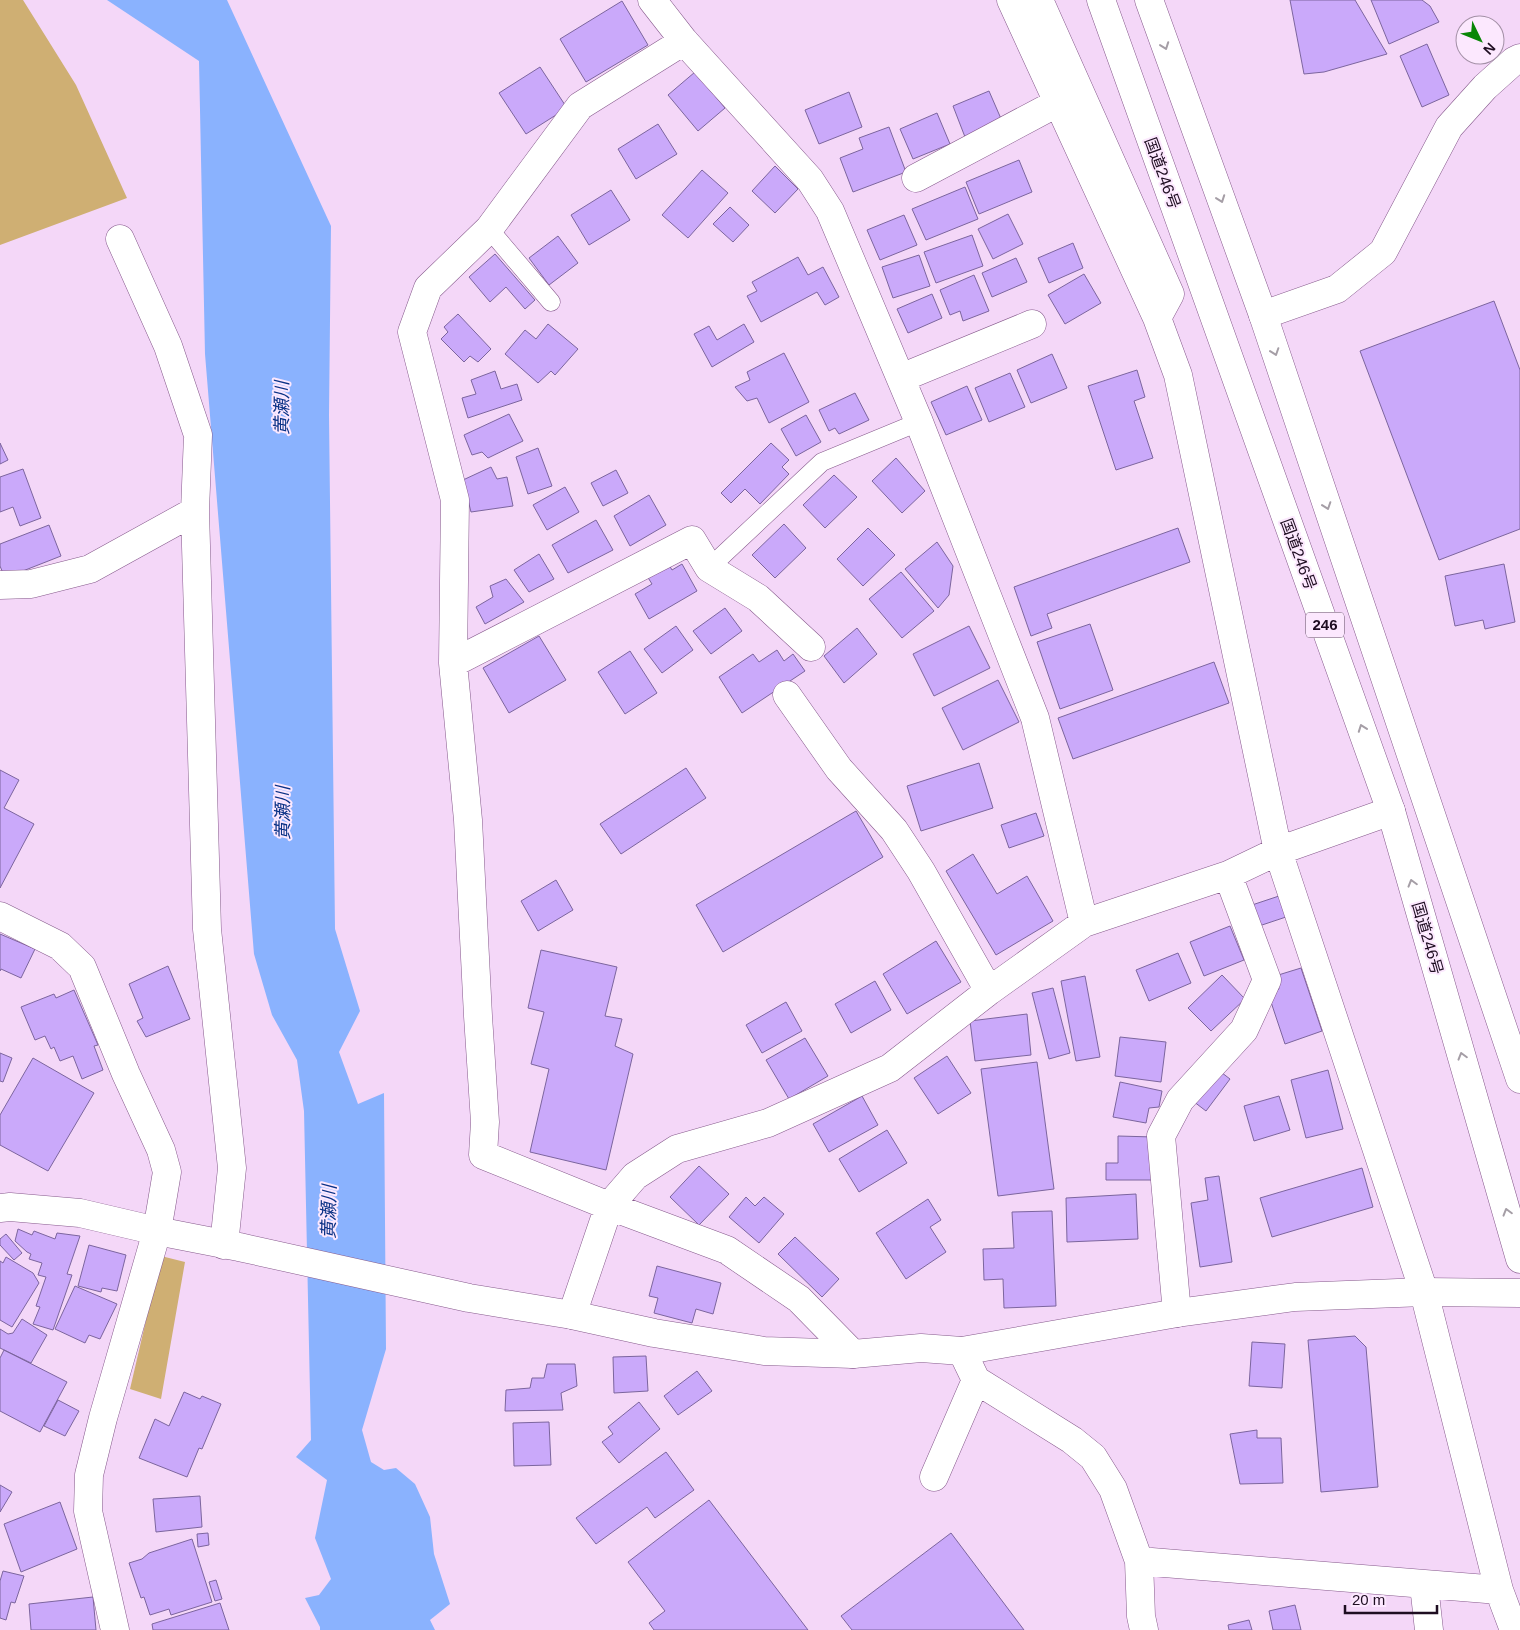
<svg xmlns="http://www.w3.org/2000/svg" width="1520" height="1630" font-family="Arial,'Noto Sans JP',sans-serif">
<rect width="100%" height="100%" fill="#f4d7f8"/>
<path fill="#cfaf73" d="M0,0H23L76,85L127,198L0,245Z
M161,1256L185,1262L161,1399L130,1389Z"/>
<path fill="#8ab2fe" d="M107,0H227L331,226L329,415L335,929L360,1011L339,1052L358,1104L384,1093L386,1349L362,1430L371,1462L384,1470L396,1468L415,1484L430,1517L434,1554L450,1604L430,1620L435,1630H320V1627L305,1598L319,1595L331,1579L315,1538L327,1480L296,1457L311,1440L304,1111L297,1060L272,1015L254,954L205,354L199,61Z"/>
<path fill="#caa9fa" stroke="#7c659e" d="M1290,0H1355L1387,54L1324,72L1304,74Z
M1371,0H1422L1430,6L1439,22L1389,44Z
M622,1L648,45L586,82L560,39Z
M1427,44L1449,95L1422,107L1400,56Z
M540,67L567,108L526,134L499,93Z
M695,72L725,108L698,131L668,95Z
M989,91L1002,121L965,137L953,106Z
M849,92L862,127L819,144L805,110Z
M937,113L950,144L913,159L900,129Z
M658,124L677,154L636,179L618,149Z
M889,127L906,172L853,192L840,158L863,149L859,138Z
M1019,160L1032,192L979,214L966,182Z
M775,166L798,189L775,213L752,191Z
M702,170L728,193L688,238L662,215Z
M965,187L978,219L926,240L912,209Z
M611,190L630,220L589,245L571,215Z
M730,207L749,225L733,242L713,224Z
M1008,214L1023,244L993,259L978,229Z
M904,215L917,245L880,260L867,230Z
M972,235L983,266L936,283L924,252Z
M558,236L578,263L549,285L529,258Z
M1073,243L1083,268L1049,283L1038,258Z
M495,254L535,300L525,309L506,287L490,302L469,277Z
M919,255L930,286L893,298L882,267Z
M798,257L808,275L823,267L839,297L825,305L817,292L761,322L747,296L757,291L752,282Z
M1016,258L1027,282L992,297L982,273Z
M1084,274L1101,303L1065,324L1048,295Z
M974,275L989,311L963,321L960,311L950,315L940,290Z
M932,294L942,318L908,333L897,309Z
M1494,301L1520,370V529L1439,560L1360,351Z
M458,314L491,349L478,362L470,356L464,362L441,339L448,332L444,327Z
M548,324L578,349L555,375L551,371L538,383L505,354L525,330L536,339Z
M744,324L754,342L712,367L694,334L709,326L717,340Z
M784,353L809,402L769,423L757,398L747,401L735,387L750,380L747,372Z
M1052,354L1067,388L1031,403L1017,370Z
M1137,370L1145,397L1134,401L1153,458L1116,470L1088,386Z
M495,371L501,389L517,384L522,400L468,418L462,398L476,394L471,380Z
M1010,373L1025,407L989,422L975,388Z
M967,386L982,420L946,435L931,402Z
M855,393L869,420L839,434L835,428L829,431L819,410Z
M509,414L523,441L488,458L482,452L472,455L464,435Z
M806,415L821,442L796,456L781,429Z
M0,443L8,460L0,464Z
M771,443L789,460L782,467L789,474L760,504L745,489L731,503L721,493Z
M538,448L552,486L528,494L516,457Z
M896,458L925,491L902,513L872,481Z
M491,467L497,479L507,477L513,506L471,512L463,480Z
M23,469L41,518L20,526L13,507L0,512V477Z
M616,470L628,493L603,506L591,483Z
M834,475L857,497L825,528L803,505Z
M565,487L579,512L547,530L533,505Z
M649,495L666,525L630,546L614,516Z
M596,520L613,550L568,573L552,545Z
M784,524L806,548L775,578L752,555Z
M49,525L61,556L5,578L0,566V544Z
M868,528L895,555L863,586L837,559Z
M1178,528L1190,562L1047,614L1052,628L1031,636L1014,587Z
M937,542L953,566L949,595L938,608L905,569Z
M539,554L554,579L529,592L514,570Z
M668,563L672,570L682,564L697,591L649,619L635,594L652,584L647,576Z
M1504,564L1515,622L1485,629L1483,620L1455,626L1445,576Z
M901,572L934,611L902,638L869,599Z
M506,579L524,602L485,624L476,607L493,597L490,586Z
M725,608L742,631L711,654L693,631Z
M1090,624L1113,690L1060,709L1037,642Z
M676,626L693,650L662,673L644,649Z
M969,626L990,668L934,696L913,654Z
M857,628L877,654L844,683L824,656Z
M539,636L566,680L509,713L483,668Z
M777,650L784,661L793,654L805,671L742,713L719,677L753,654L759,662Z
M630,651L657,693L625,714L598,672Z
M1214,662L1229,703L1073,759L1058,718Z
M998,680L1019,722L963,750L942,708Z
M979,763L993,808L921,831L907,786Z
M686,768L706,798L621,854L600,824Z
M0,770L19,780L4,808L34,824L0,888Z
M856,811L883,857L723,952L696,905Z
M1036,813L1044,836L1009,848L1001,825Z
M973,854L997,894L1027,876L1053,921L996,955L946,871Z
M556,880L573,910L538,931L521,901Z
M1279,896L1286,917L1259,926L1252,905Z
M1230,926L1244,960L1204,976L1190,942Z
M0,934L35,949L21,978L1,969L0,971Z
M936,941L961,982L907,1014L883,974Z
M541,950L617,967L605,1016L622,1019L615,1046L633,1054L606,1170L530,1152L549,1069L531,1064L544,1012L528,1008Z
M1178,953L1191,983L1149,1001L1136,970Z
M168,966L190,1019L146,1037L137,1021L143,1018L129,984Z
M1301,968L1322,1031L1285,1044L1268,993L1279,989L1275,976Z
M1222,975L1245,999L1211,1031L1188,1008Z
M1085,976L1100,1057L1076,1061L1061,981Z
M875,981L891,1010L851,1033L835,1004Z
M1053,988L1070,1053L1049,1059L1032,993Z
M74,990L98,1045L94,1046L103,1070L82,1079L73,1056L60,1061L54,1047L51,1049L45,1036L35,1040L21,1007L54,994L56,998Z
M786,1002L802,1031L762,1053L746,1025Z
M1027,1014L1031,1055L975,1061L970,1021Z
M1120,1037L1166,1042L1161,1082L1115,1076Z
M805,1038L828,1076L789,1099L766,1060Z
M0,1053L12,1058L3,1082L0,1081Z
M947,1056L971,1093L938,1114L914,1078Z
M33,1058L94,1093L48,1171L0,1145V1115Z
M1037,1062L1054,1189L998,1196L981,1069Z
M1213,1066L1230,1079L1206,1111L1189,1098Z
M1328,1070L1343,1129L1306,1138L1291,1080Z
M1120,1082L1162,1091L1159,1107L1149,1108L1146,1123L1113,1117Z
M862,1096L878,1125L829,1152L813,1124Z
M1279,1096L1290,1130L1254,1141L1244,1106Z
M887,1130L907,1163L859,1192L839,1159Z
M1118,1136L1154,1137L1153,1180H1106V1163H1118Z
M699,1166L729,1194L699,1225L670,1197Z
M1362,1168L1373,1207L1272,1237L1260,1198Z
M1219,1176L1232,1262L1200,1267L1191,1203L1208,1200L1205,1178Z
M1136,1194L1138,1239L1067,1242L1066,1198Z
M746,1197L755,1206L764,1197L784,1214L759,1243L729,1217Z
M928,1199L941,1220L930,1227L946,1252L906,1279L876,1233Z
M1052,1211L1056,1306L1004,1308L1003,1279L984,1280L983,1249L1014,1248L1012,1212Z
M18,1229L32,1235L34,1231L55,1239L57,1233L80,1236L67,1274L72,1275L53,1330L33,1324L40,1307L36,1306L46,1277L38,1275L42,1263L29,1259L31,1254L27,1252L15,1241Z
M6,1234L22,1253L14,1260L0,1245V1239Z
M795,1237L839,1279L822,1297L778,1254Z
M89,1245L126,1255L117,1291L102,1288L101,1292L78,1286Z
M6,1257L33,1273L39,1283L12,1327L0,1320V1261L3,1263Z
M657,1266L721,1283L713,1314L696,1309L692,1323L654,1313L658,1298L649,1296Z
M75,1286L117,1304L100,1339L89,1335L85,1343L55,1329Z
M22,1319L47,1335L31,1363L0,1348V1329L8,1334L13,1333Z
M1355,1336L1366,1347L1378,1487L1321,1492L1308,1340Z
M1252,1342L1285,1344L1282,1388L1249,1386Z
M4,1350L67,1382L40,1432L0,1411V1358Z
M646,1356L648,1391L614,1393L613,1357Z
M547,1364H575L577,1386L561,1393L563,1410L505,1411L506,1390L530,1388L532,1378H544Z
M697,1371L712,1391L678,1415L664,1396Z
M184,1392L200,1399L202,1396L221,1404L202,1449L199,1448L187,1477L139,1458L155,1419L169,1426Z
M58,1400L79,1411L65,1436L44,1426Z
M639,1402L660,1429L619,1463L602,1442L613,1434L608,1427Z
M549,1422L551,1465L514,1466L513,1423Z
M1257,1430V1438H1281L1283,1483L1240,1484L1230,1434Z
M666,1452L694,1490L655,1518L647,1507L596,1544L576,1518Z
M0,1485L12,1492L0,1512Z
M200,1496L202,1527L156,1532L153,1499Z
M709,1500L808,1630H654L649,1623L665,1611L628,1562Z
M60,1502L77,1549L21,1572L4,1524Z
M208,1533L209,1545L198,1547L197,1534Z
M951,1533L1024,1630H852L841,1616Z
M192,1539L212,1602L171,1615L169,1609L150,1615L144,1597L141,1598L129,1563L142,1559L149,1553Z
M3,1571L24,1576L15,1603L11,1602L6,1620L0,1618V1581Z
M216,1580L222,1599L215,1601L209,1582Z
M93,1597L96,1630H31L29,1604Z
M220,1603L229,1630H153L152,1624Z
M1295,1605L1301,1630H1273L1269,1611Z
M1249,1620L1252,1630H1229L1228,1625Z"/>
<g fill="none" stroke-linecap="round" stroke-linejoin="round">
<g stroke="#865a8c" stroke-width="19">
<path id="lane" d="M489,229L551,302
M709,568L822,462L919,422"/>
</g>
<g stroke="#865a8c" stroke-width="29">
<path id="street" d="M652,0L684,41L810,180L830,211L919,422L1035,718L1084,923
M1011,0L1157,318L1178,375L1278,851L1424,1292L1499,1590L1514,1630
M1039,0L1170,294L1157,318
M684,41L580,106L489,229L428,288L412,332L455,500L453,663L468,820L478,1016L485,1122L483,1155L609,1206L727,1250L799,1299L853,1354
M916,178L1059,102
M120,239L168,346L198,435L195,511L207,929L232,1168L224,1245
M1263,315L1337,289L1383,252L1449,127L1485,87L1514,61L1520,58
M901,378L1032,324
M0,585L31,584L90,569L195,511
M453,663L692,540L709,568L758,598L811,647
M787,695L839,769L894,830L921,871L989,991
M0,916L60,946L82,967L126,1074L161,1150L167,1172L157,1231L103,1418L89,1475L88,1511L115,1630
M1177,1313L1161,1136L1180,1100L1244,1030L1267,980L1228,875
M572,1315L609,1206L635,1176L677,1149L768,1123L890,1068L989,991L1084,923L1228,875L1278,851L1391,811
M962,1351L976,1380L1072,1440L1093,1457L1113,1489L1139,1561L1141,1616L1144,1630
M934,1477L976,1380
M1139,1561L1499,1590
M1424,1585L1429,1630"/>
</g>
<g stroke="#865a8c" stroke-width="29">
<path id="secondary" d="M0,1208L10,1207L80,1213L157,1231L239,1247L469,1298L572,1315L654,1333L764,1351L853,1354L921,1348L962,1351L1177,1313L1295,1297L1424,1292L1520,1293"/>
</g>
<g stroke="#865a8c" stroke-width="29">
<path id="highway" d="M1101,0L1391,811L1520,1259
M1149,0L1263,315L1520,1079"/>
</g>
<use href="#lane" stroke="#fff" stroke-width="18"/>
<use href="#street" stroke="#fff" stroke-width="28"/>
<use href="#secondary" stroke="#fff" stroke-width="28"/>
<use href="#highway" stroke="#fff" stroke-width="28"/>
</g>
<defs><path id="oneway-chevron" d="M-2-3.5L2.5 0L-2 3.5" fill="none" stroke-width="1.6" stroke-linecap="round" stroke-linejoin="round" transform="scale(1.25)"/></defs>
<g stroke="#a59ea6">
<use href="#oneway-chevron" transform="translate(1165 46) rotate(70)"/>
<use href="#oneway-chevron" transform="translate(1221 199) rotate(70)"/>
<use href="#oneway-chevron" transform="translate(1275 352) rotate(71)"/>
<use href="#oneway-chevron" transform="translate(1327 506) rotate(71)"/>
<use href="#oneway-chevron" transform="translate(1362 728) rotate(-110)"/>
<use href="#oneway-chevron" transform="translate(1412 883) rotate(-106)"/>
<use href="#oneway-chevron" transform="translate(1462 1056) rotate(-106)"/>
<use href="#oneway-chevron" transform="translate(1507 1212) rotate(-106)"/>
</g>
<g text-anchor="middle" stroke-width="4" stroke-linejoin="round" paint-order="stroke">
<rect fill="#fce8fe" stroke="#614f63" stroke-width="1" x="1306" y="612.5" width="38" height="25" rx="4"/>
<g font-size="15" font-weight="bold" fill="#1e0d21">
<text x="1325" y="630">246</text>
</g>
<g font-size="16" fill="#1e0d21" stroke="#fce8fe">
<text transform="translate(1163 173) rotate(70)" y="6">国道246号</text>
<text transform="translate(1299 554) rotate(70)" y="6">国道246号</text>
<text transform="translate(1428 938) rotate(74)" y="6">国道246号</text>
</g>
<g font-size="18" font-style="italic" fill="#093185" stroke="#fce8fe">
<text transform="translate(282 408) rotate(-90)" y="6">黄瀬川</text>
<text transform="translate(283 813) rotate(-90)" y="6">黄瀬川</text>
<text transform="translate(329 1212) rotate(-89)" y="6">黄瀬川</text>
</g>
</g>
<g transform="translate(1480 40) rotate(133)"><circle r="24" fill="#fce8fe" stroke="#a390a6"/>
<path d="M0-4L9 19L0 12L-9 19Z" fill="#098607"/>
<text y="-8" font-size="14" font-weight="bold" text-anchor="middle" fill="#1e0d21">N</text>
</g>
<path d="M1345 1605v8h92v-8" fill="none" stroke="#1e0d21" stroke-width="2.5"/>
<text x="1352" y="1605" font-size="15" fill="#1e0d21" stroke="#fce8fe" stroke-width="4" paint-order="stroke">20 m</text>
</svg>
